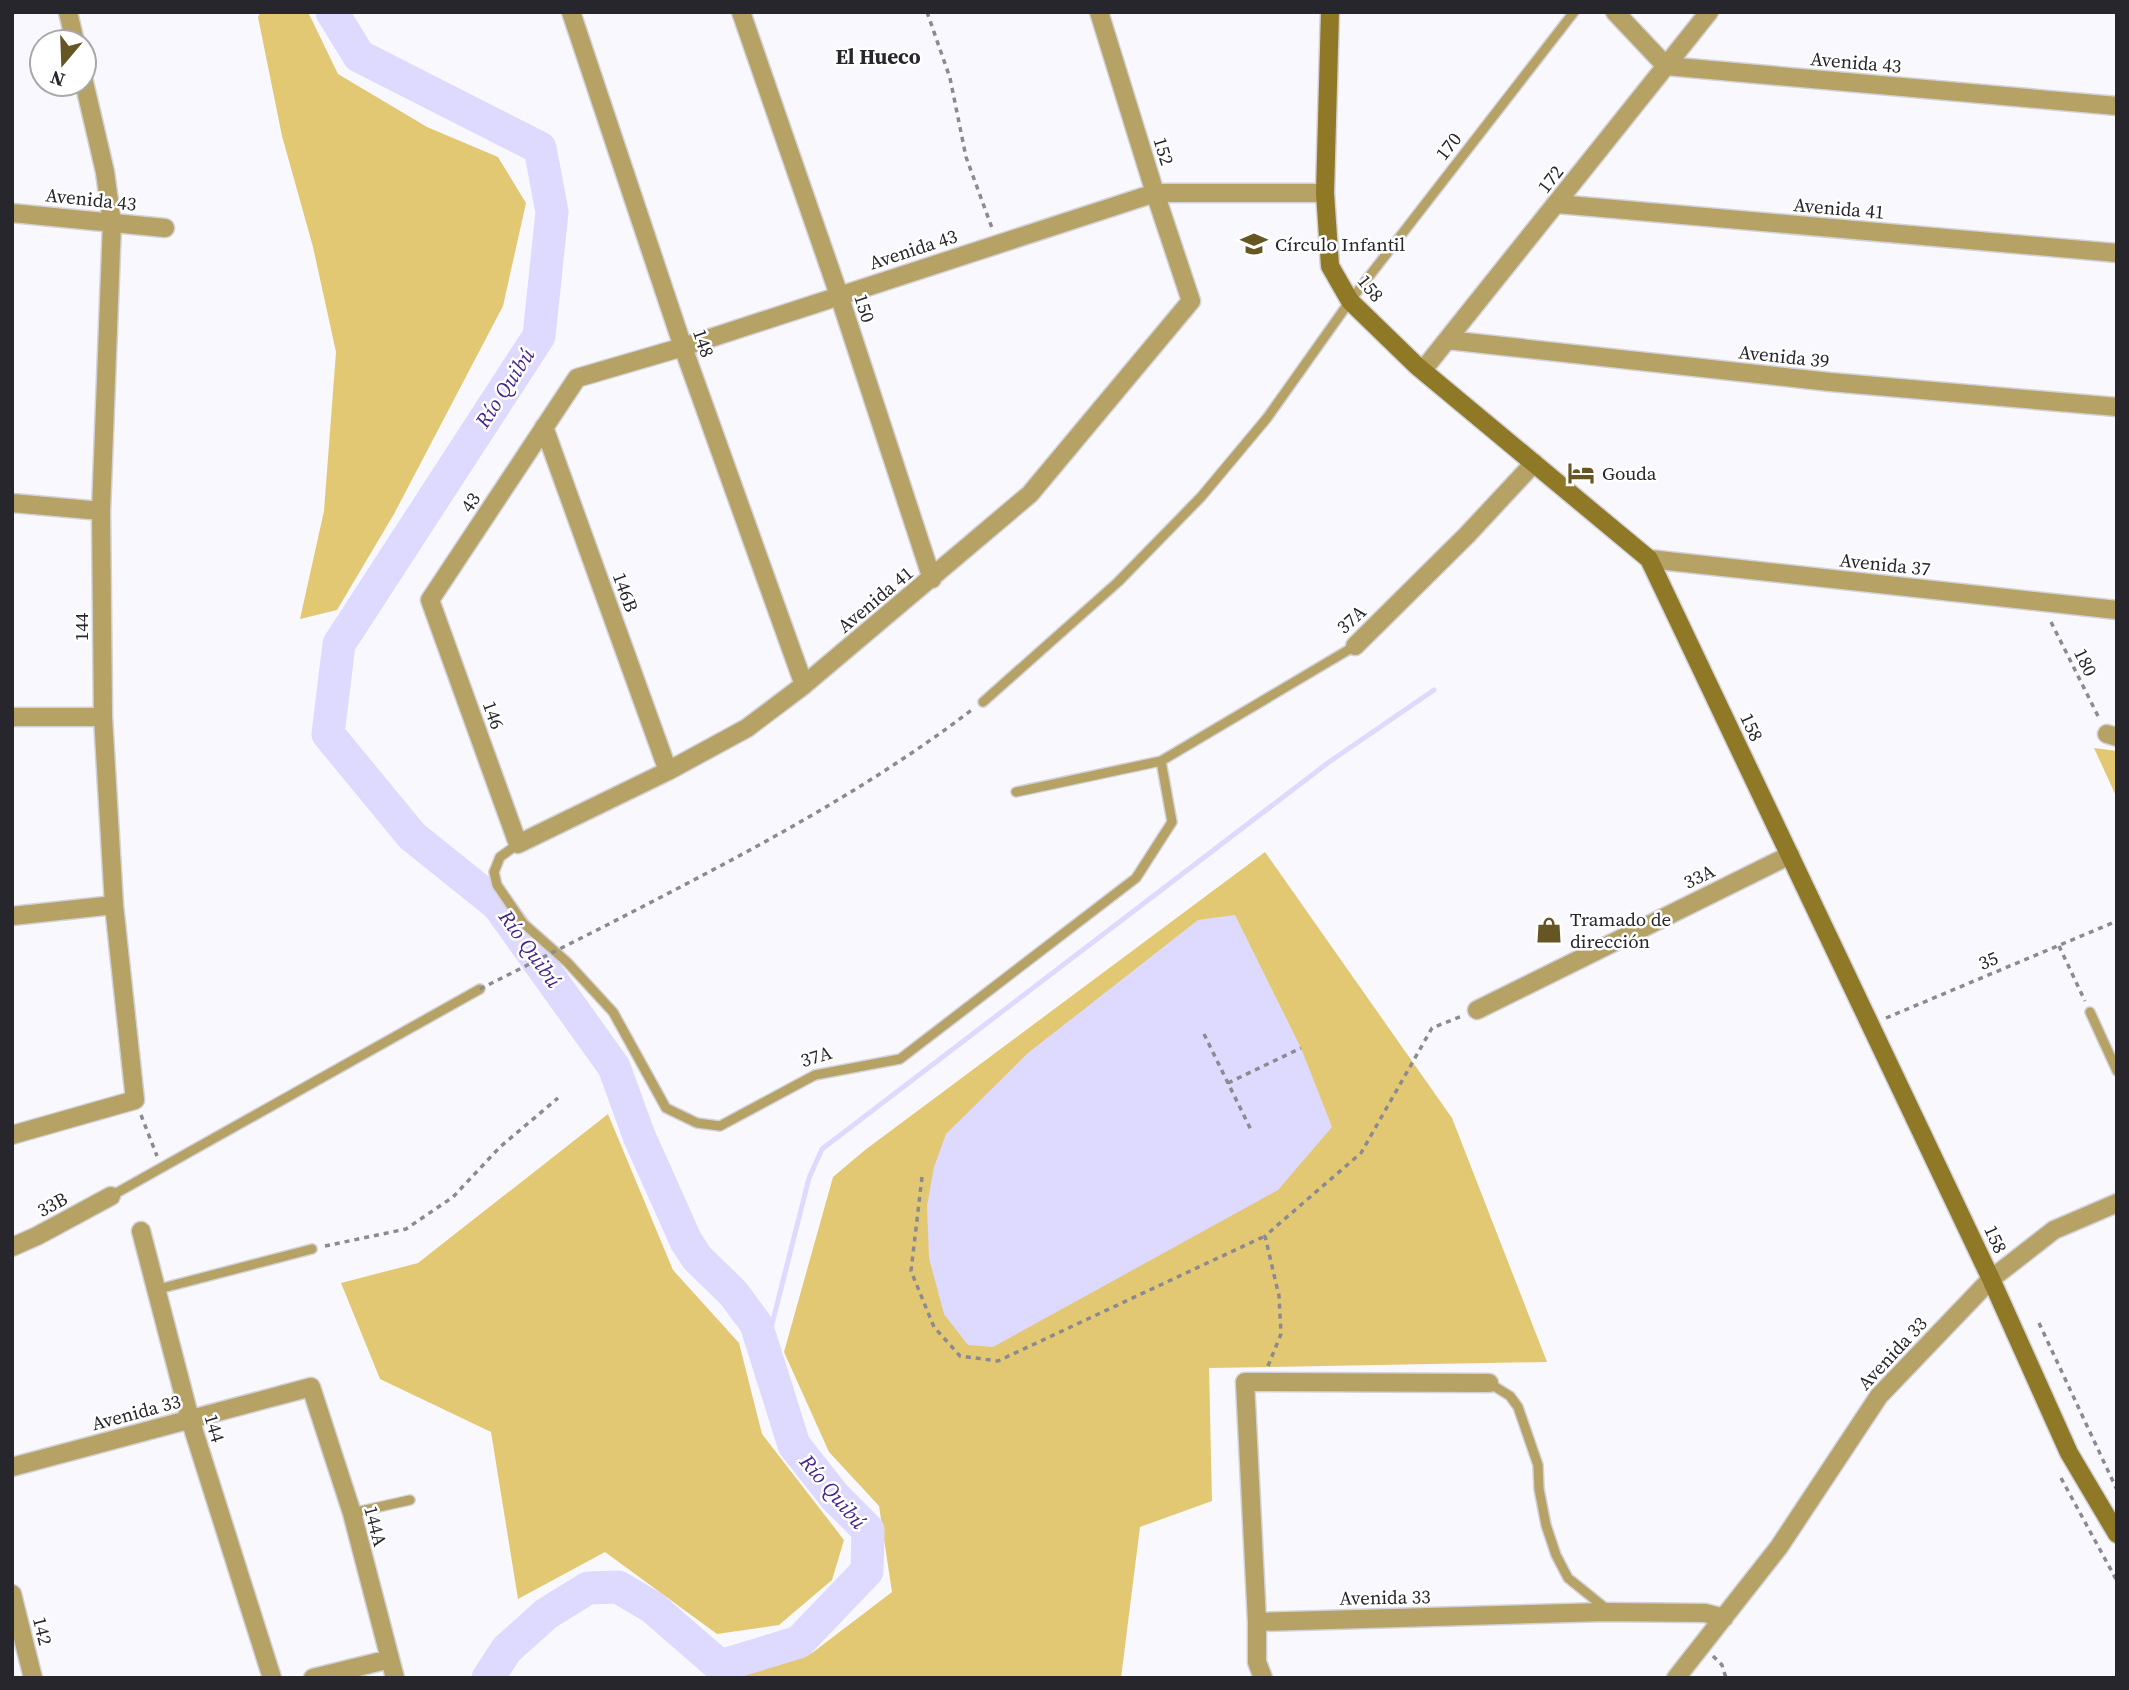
<svg xmlns="http://www.w3.org/2000/svg" width="2129" height="1690" font-family="'Source Serif 4',serif">
<rect width="100%" height="100%" fill="#f8f8fe"/>
<path fill="#e3c874" d="M261,12H308L338,74L427,127L498,157L526,203L503,306L394,514L337,610L300,619L324,511L336,352L313,247L282,136L258,17Z
M2094,748L2117,751V798Z
M1265,852L1452,1118L1547,1362L1209,1368L1212,1501L1140,1527L1121,1678H721L812,1653L892,1592L879,1506L829,1452L784,1352L833,1177L865,1150Z
M608,1114L673,1270L739,1343L762,1434L844,1540L832,1580L779,1625L717,1634L605,1552L518,1599L491,1432L380,1379L341,1283L418,1263Z"/>
<path fill="#ded9ff" d="M1235,915L1301,1048L1332,1127L1278,1190L993,1347L968,1345L944,1314L929,1258L927,1206L934,1167L946,1134L1028,1053L1198,920Z"/>
<g fill="none" stroke-linecap="round" stroke-linejoin="round">
<path stroke="#ded9ff" stroke-width="5" d="M765,1352L809,1178L822,1149L1329,762L1434,690"/>
<path stroke="#ded9ff" stroke-width="33" d="M332,12L359,56L540,148L552,212L539,336L339,644L328,734L412,836L498,905L614,1067L639,1136L686,1241L697,1258L733,1293L756,1324L794,1445L835,1497L868,1530L867,1571L799,1642L720,1666L652,1607L618,1587L588,1588L546,1614L507,1649L488,1678"/>
<g stroke="#d2d2d8" stroke-width="12">
<path id="lane" d="M983,702L1118,582L1201,497L1267,418L1350,301L1574,12
M1016,792L1161,761L1355,646
M518,844L500,857L494,872L497,885L523,923L567,962L613,1012L666,1108L697,1123L720,1126L815,1075L900,1059L1136,878L1172,822L1161,761
M2090,1012L2117,1071
M111,1196L480,989
M155,1290L312,1249
M1489,1383L1510,1396L1518,1407L1538,1465L1539,1489L1546,1525L1556,1555L1568,1578L1604,1607L1605,1611
M352,1513L410,1500"/>
</g>
<g stroke="#d2d2d8" stroke-width="21">
<path id="street" d="M68,12L75,42
M571,12L683,347L804,685
M741,12L839,295L932,579
M1099,12L1155,193L1191,301L1030,494L804,685L747,728L668,771L518,844L430,600L577,378L683,347L1155,193H1325
M1615,12L1666,66L2117,106
M1557,204L2117,253
M12,213L165,228
M1447,340L1830,382L2117,407
M1423,370L1709,12
M544,427L668,771
M12,503L101,511
M1649,559L2117,610
M1355,646L1467,535L1534,463
M12,717H103
M2107,734L2117,737
M12,916L114,905
M1477,1010L1790,855
M12,1135L135,1100L114,905L103,717L101,511L112,223L105,172L84,82
M141,1231L190,1419L272,1678
M12,1247L37,1236L111,1196
M12,1467L311,1387L352,1513L395,1678
M12,1594L33,1678
M1257,1622L1605,1612L1705,1613L1724,1618
M313,1678L390,1659
M1263,1678L1257,1662V1622L1245,1382L1489,1383
M1676,1678L1779,1547L1879,1396L1991,1279L2054,1230L2117,1203"/>
</g>
<g stroke="#d2d2d8" stroke-width="21">
<path id="secondary" d="M1330,12L1325,193L1330,266L1350,301L1417,366L1649,559L1991,1279L2069,1453L2117,1534"/>
</g>
<path stroke="#8b8a90" stroke-width="3.5" stroke-dasharray="5 5" stroke-linecap="butt" d="M927,12L950,78L966,157L992,228
M2051,622L2099,718
M605,926C731,861 859,796 973,709
M2059,946L2085,1001
M1886,1018L2117,921
M1204,1034L1251,1130
M1228,1083L1301,1048
M141,1115L157,1156
M922,1177L911,1271L934,1327L960,1356L998,1361L1265,1236
M325,1246L406,1229L453,1197L500,1147L558,1098
M2039,1323L2117,1490
M1268,1366L1281,1334L1279,1296L1265,1236L1361,1153L1432,1028L1462,1016
M2061,1478L2117,1581
M1713,1656L1722,1665L1726,1678"/>
<use href="#lane" stroke="#b5a264" stroke-width="9"/>
<use href="#street" stroke="#b5a264" stroke-width="18"/>
<use href="#secondary" stroke="#8f7826" stroke-width="18"/>
<path stroke="#8b8a90" stroke-width="3.5" stroke-dasharray="5 5" stroke-linecap="butt" d="M480,989L605,926"/>
</g>
<defs>
<g id="school-bare" transform="scale(2.1)"><path d="M0-5L7-2L0 1L-7-2ZM-4 1L0 2.5L4 1V4Q0 6-4 4Z" fill="#665623" stroke="#fff" stroke-width="2.5" paint-order="stroke"/></g>
<g id="hotel-bare" transform="scale(2.1)"><path d="M-6-4.5h1.5V1H6V5H4.5V3h-9V5H-6ZM-4 0a1.8 1.8 0 1 1 3.6 0ZM.5 0V-2.5h3Q6-2.5 6 0Z" fill="#665623" stroke="#fff" stroke-width="2.5" paint-order="stroke"/></g>
<g id="shop-bare" transform="scale(2.1)"><path d="M-5-2.5h2.3a2.7 3.5 0 0 1 5.4 0H5L5.5 6h-11ZM-1.5-2.5h3a1.5 2.3 0 0 0-3 0Z" fill="#665623" stroke="#fff" stroke-width="2.5" paint-order="stroke"/></g>
</defs>
<g fill-rule="evenodd">
<use href="#school-bare" x="1254" y="244"/>
<use href="#hotel-bare" x="1581" y="473"/>
<use href="#shop-bare" x="1549" y="930"/>
</g>
<g text-anchor="middle" stroke-width="5" stroke-linejoin="round" paint-order="stroke">
<g font-size="19" fill="#27262c" stroke="#fff">
<text transform="translate(1856 62) rotate(5)" y="7">Avenida 43</text>
<text transform="translate(1448 146) rotate(-52)" y="7">170</text>
<text transform="translate(1164 151) rotate(73)" y="7">152</text>
<text transform="translate(1550 179) rotate(-52)" y="7">172</text>
<text transform="translate(91 199) rotate(6)" y="7">Avenida 43</text>
<text transform="translate(1839 208) rotate(5)" y="7">Avenida 41</text>
<text transform="translate(913 249) rotate(-18)" y="7">Avenida 43</text>
<text transform="translate(1371 288) rotate(51)" y="7">158</text>
<text transform="translate(865 308) rotate(72)" y="7">150</text>
<text transform="translate(704 343) rotate(71)" y="7">148</text>
<text transform="translate(1784 356) rotate(6)" y="7">Avenida 39</text>
<text transform="translate(470 502) rotate(-56)" y="7">43</text>
<text transform="translate(1885 564) rotate(6)" y="7">Avenida 37</text>
<text transform="translate(626 592) rotate(70)" y="7">146B</text>
<text transform="translate(875 599) rotate(-40)" y="7">Avenida 41</text>
<text transform="translate(1351 619) rotate(-42)" y="7">37A</text>
<text transform="translate(81 627) rotate(-90)" y="7">144</text>
<text transform="translate(2086 662) rotate(64)" y="7">180</text>
<text transform="translate(494 715) rotate(70)" y="7">146</text>
<text transform="translate(1752 727) rotate(65)" y="7">158</text>
<text transform="translate(1699 876) rotate(-26)" y="7">33A</text>
<text transform="translate(1988 960) rotate(-23)" y="7">35</text>
<text transform="translate(816 1056) rotate(-17)" y="7">37A</text>
<text transform="translate(52 1204) rotate(-28)" y="7">33B</text>
<text transform="translate(1996 1239) rotate(65)" y="7">158</text>
<text transform="translate(1892 1353) rotate(-47)" y="7">Avenida 33</text>
<text transform="translate(136 1412) rotate(-15)" y="7">Avenida 33</text>
<text transform="translate(215 1428) rotate(73)" y="7">144</text>
<text transform="translate(376 1526) rotate(75)" y="7">144A</text>
<text transform="translate(1385 1597) rotate(-1)" y="7">Avenida 33</text>
<text transform="translate(43 1631) rotate(76)" y="7">142</text>
</g>
<g font-size="19" fill="#27262c" stroke="#fff" text-anchor="start">
<text x="1275" y="251">Círculo Infantil</text>
<text x="1602" y="480">Gouda</text>
<text x="1570" y="926">Tramado de<tspan x="1570" dy="22">dirección</tspan></text>
</g>
<g font-size="21" font-weight="bold" fill="#27262c" stroke="#fff">
<text x="878" y="64">El Hueco</text>
</g>
<g font-size="21" font-style="italic" fill="#46258c" stroke="#fff">
<text transform="translate(505 388) rotate(-57)" y="7">Río Quibú</text>
<text transform="translate(530 949) rotate(54)" y="7">Río Quibú</text>
<text transform="translate(833 1492) rotate(50)" y="7">Río Quibú</text>
</g>
</g>
<rect width="2129" height="1690" fill="none" stroke="#27262c" stroke-width="28"/>
<g transform="translate(63 63) rotate(199)"><circle r="33" fill="#ffffff" stroke="#a9a8ab" stroke-width="2"/>
<path d="M0-5L12 26L0 18L-12 26Z" fill="#665623"/>
<text y="-10" font-size="19" font-weight="bold" text-anchor="middle" fill="#27262c">N</text>
</g>
</svg>
